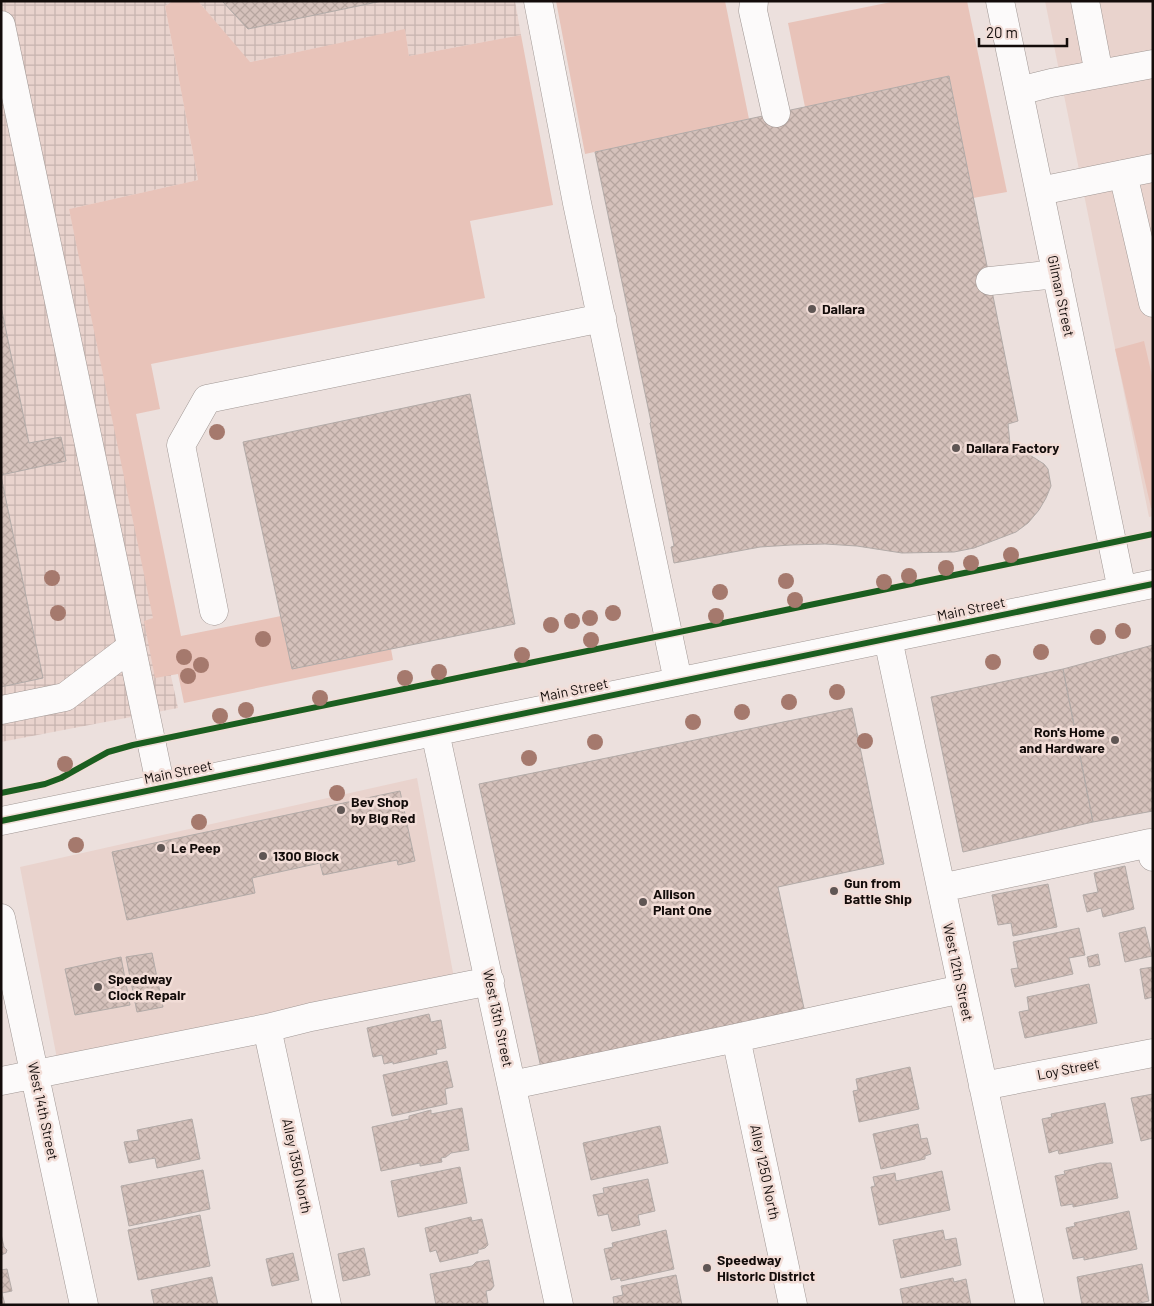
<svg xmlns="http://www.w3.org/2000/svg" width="1154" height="1306" font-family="Barlow,sans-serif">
<defs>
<pattern id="industrial-grid" width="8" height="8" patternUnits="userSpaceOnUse" patternTransform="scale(1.25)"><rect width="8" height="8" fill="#e9d3cd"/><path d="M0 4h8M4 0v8" fill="none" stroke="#c7b4af"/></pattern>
<pattern id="building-cross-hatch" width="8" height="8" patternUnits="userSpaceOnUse" patternTransform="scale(1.25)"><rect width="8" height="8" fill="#d5c1bb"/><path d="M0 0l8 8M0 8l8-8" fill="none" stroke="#b6a59f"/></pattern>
</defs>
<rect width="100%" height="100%" fill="#ece0dd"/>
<path fill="#e9d3cd" d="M1045,1H1153V516L1149,517Z
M417,778L454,978L59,1069L20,867Z"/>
<path fill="url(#industrial-grid)" d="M1,1H173L165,6L198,180L69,209L178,708L1,742Z
M198,1H515L521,35L409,56L405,30L249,62Z"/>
<path fill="#e8c3b9" d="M173,1H198L250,62L405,29L409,56L521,35L553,205L470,221L485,298L151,364L160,409L136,414L181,636L281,616L292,669L391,649L393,660L184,703L178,674L155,678L144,621L153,618L69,209L198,180L165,6Z
M556,1H725L749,119L585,154Z
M896,1H967L1007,192L973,198L949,76L805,107L788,23Z
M1144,341L1153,380V508H1151L1115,349Z"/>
<path fill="url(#building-cross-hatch)" stroke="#b2aaa7" d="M222,1H382L248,29Z
M949,76L1018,421L1008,424L1011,454L1015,456L1017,453L1025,452L1044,464L1048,469L1051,486L1046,498L1039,510L1028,523L1016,532L974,548L954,552L902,553L857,546L825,544L791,545L760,547L674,563L671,547L674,546L650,423L651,422L595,152Z
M1,306L29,443L61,437L66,461L1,475Z
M470,394L515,624L292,669L243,442Z
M1,476L43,678L1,687Z
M1153,645V811L1093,822L1063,669Z
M1063,669L1093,822L963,852L931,697Z
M852,708L884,864L778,887L805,1013L541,1068L479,784Z
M400,791L415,861L398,865L397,860L323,875L320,863L252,878L255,893L127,920L112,852Z
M1125,866L1134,909L1103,917L1101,908L1087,912L1083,895L1098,892L1094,873Z
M1048,884L1057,927L1013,936L1011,923L998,925L992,895Z
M1145,927L1152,956L1125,962L1119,933Z
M1079,928L1085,955L1069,958L1073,974L1015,987L1011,969L1018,968L1013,942Z
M152,953L163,1007L137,1012L126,957Z
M1098,954L1100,965L1089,967L1087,957Z
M121,957L130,1005L75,1015L65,969Z
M1153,967V997L1145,999L1140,969Z
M1089,984L1097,1023L1025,1038L1019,1012L1029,1010L1027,997Z
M429,1014L431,1022L441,1020L446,1048L436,1050L437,1054L393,1064V1062L384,1064L382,1055L373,1057L367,1028Z
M447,1061L453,1087L445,1089L447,1104L392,1116L383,1075Z
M910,1067L919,1109L859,1122L853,1091L858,1090L856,1079Z
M1153,1094V1138L1141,1141L1131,1098Z
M1105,1103L1113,1143L1059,1154L1058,1150L1049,1153L1042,1119L1052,1117L1051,1114Z
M462,1108L469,1150L451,1153L446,1157L441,1158L442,1162L420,1166V1163L381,1171L372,1127L409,1119V1116L431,1110V1114Z
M192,1119L200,1159L157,1168L155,1158L129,1163L124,1142L139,1140L137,1130Z
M918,1124L921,1139L927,1138L931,1154L925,1156V1159L881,1169L873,1134Z
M660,1126L668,1163L591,1180L583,1143Z
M1100,1163H1111L1118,1198L1073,1207V1204L1061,1206L1055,1176L1065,1174L1064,1171Z
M460,1167L467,1203L398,1217L391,1181Z
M203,1170L210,1209L129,1226L121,1186Z
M942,1171L950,1210L879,1225L871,1187L875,1186L873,1177L895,1173L896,1181Z
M648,1179L655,1211L638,1215L640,1225L612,1231L608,1214L598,1216L593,1195L604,1193L603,1188Z
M1129,1211L1137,1249L1084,1260V1257L1073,1259L1066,1228L1075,1226L1074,1223Z
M200,1215L210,1266L138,1280L128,1230Z
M471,1217L472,1221L482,1219L488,1245L485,1248L478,1250V1253L440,1262L436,1250L430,1252L425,1228Z
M666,1230L674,1269L621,1281L620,1278L611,1280L604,1249L613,1247L612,1243Z
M943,1230L945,1240L956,1238L961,1265L901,1278L893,1240Z
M1,1234L4,1247L7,1250L6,1253L1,1255Z
M364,1248L370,1275L343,1281L338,1254Z
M293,1253L299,1280L272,1286L266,1259Z
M489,1260L494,1286L491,1290L486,1291L488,1303L479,1305H445V1303L436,1305L430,1274L472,1266L476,1262Z
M1142,1264L1149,1301L1132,1305H1082L1077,1277Z
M7,1269L12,1291L2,1293L5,1305H1V1270Z
M676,1275L682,1305H614L613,1297L623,1295L621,1286Z
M212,1277L218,1305H151L154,1304L151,1290Z
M953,1278L954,1282L966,1279L971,1305H903L900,1289Z"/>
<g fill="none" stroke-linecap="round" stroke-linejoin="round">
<g stroke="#a09794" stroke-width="29">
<path id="minor" d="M538,1L577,203L678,681
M754,1L753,11L776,113
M1000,1L1122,590
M1085,1L1099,74
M1,25L161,788
M1019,91L1051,83L1153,64
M1123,174L1153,303
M1040,191L1153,168
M990,281L1057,274
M214,611L181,445L207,399L602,318
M888,639L1030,1305
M1,710L65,697L131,647
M435,732L559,1305
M1,821L1153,584
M941,888L1150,843L1153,857
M1,918L84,1305
M267,1028L327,1305
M736,1038L793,1305
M1,1081L267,1028L311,1017L490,981
M512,1085L736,1038L962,989
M983,1086L1153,1053"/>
</g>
<use href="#minor" stroke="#fcfafa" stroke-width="28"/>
<g stroke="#f2ddd7" stroke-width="9">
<path id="cycleway" d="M1,793L45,784L61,778L108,752L133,745L1153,534
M1,821L1153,584"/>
</g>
<use href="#cycleway" stroke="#1b5e20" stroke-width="6"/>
</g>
<g fill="#a5796d">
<circle cx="217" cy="432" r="8"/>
<circle cx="1011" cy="555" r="8"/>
<circle cx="971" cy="563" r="8"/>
<circle cx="946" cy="568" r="8"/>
<circle cx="909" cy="576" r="8"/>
<circle cx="52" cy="578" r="8"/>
<circle cx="786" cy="581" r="8"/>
<circle cx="884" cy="582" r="8"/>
<circle cx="720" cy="592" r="8"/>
<circle cx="795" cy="600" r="8"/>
<circle cx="58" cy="613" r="8"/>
<circle cx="613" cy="613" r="8"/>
<circle cx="716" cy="616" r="8"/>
<circle cx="590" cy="618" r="8"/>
<circle cx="572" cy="621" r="8"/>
<circle cx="551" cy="625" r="8"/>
<circle cx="1123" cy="631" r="8"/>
<circle cx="1098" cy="637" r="8"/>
<circle cx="263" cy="639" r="8"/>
<circle cx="591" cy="640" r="8"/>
<circle cx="1041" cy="652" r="8"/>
<circle cx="522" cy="655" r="8"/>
<circle cx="184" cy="657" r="8"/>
<circle cx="993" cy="662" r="8"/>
<circle cx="201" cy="665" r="8"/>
<circle cx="439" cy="672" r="8"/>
<circle cx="188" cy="676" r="8"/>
<circle cx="405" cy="678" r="8"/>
<circle cx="837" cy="692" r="8"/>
<circle cx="320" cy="698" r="8"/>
<circle cx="789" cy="702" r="8"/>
<circle cx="246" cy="710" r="8"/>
<circle cx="742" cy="712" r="8"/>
<circle cx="220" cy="716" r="8"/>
<circle cx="693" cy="722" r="8"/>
<circle cx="865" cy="741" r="8"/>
<circle cx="595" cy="742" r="8"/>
<circle cx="529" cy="758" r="8"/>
<circle cx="65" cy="764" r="8"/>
<circle cx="337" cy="793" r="8"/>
<circle cx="199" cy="822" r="8"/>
<circle cx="76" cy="845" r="8"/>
</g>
<g fill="#5f5654" stroke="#f2ddd7" stroke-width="2">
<circle cx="812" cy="309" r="5"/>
<circle cx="956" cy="448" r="5"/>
<circle cx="1115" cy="740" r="5"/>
<circle cx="341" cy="810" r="5"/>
<circle cx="161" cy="848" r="5"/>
<circle cx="263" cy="856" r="5"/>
<circle cx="834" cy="891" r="5"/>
<circle cx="643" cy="902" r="5"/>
<circle cx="98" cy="987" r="5"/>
<circle cx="707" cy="1268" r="5"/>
</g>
<g text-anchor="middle" stroke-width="5" stroke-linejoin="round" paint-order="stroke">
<g font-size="14" fill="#130c0a" stroke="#f2ddd7">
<text transform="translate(1061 296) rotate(78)" y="5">Gilman Street</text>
<text transform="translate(971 609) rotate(-12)" y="5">Main Street</text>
<text transform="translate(574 690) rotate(-12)" y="5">Main Street</text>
<text transform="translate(178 772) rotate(-12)" y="5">Main Street</text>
<text transform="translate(958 972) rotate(78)" y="5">West 12th Street</text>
<text transform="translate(498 1018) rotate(78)" y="5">West 13th Street</text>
<text transform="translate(1068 1069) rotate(-11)" y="5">Loy Street</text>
<text transform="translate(43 1111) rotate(78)" y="5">West 14th Street</text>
<text transform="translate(297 1166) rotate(78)" y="5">Alley 1350 North</text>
<text transform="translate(765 1172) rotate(78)" y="5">Alley 1250 North</text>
</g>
<g font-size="14" font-weight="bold" fill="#130c0a" stroke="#f2ddd7" text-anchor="start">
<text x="822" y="314">Dallara</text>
<text x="966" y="453">Dallara Factory</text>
<text x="1105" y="737" text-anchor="end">Ron's Home<tspan x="1105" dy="16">and Hardware</tspan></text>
<text x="351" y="807">Bev Shop<tspan x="351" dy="16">by Big Red</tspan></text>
<text x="171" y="853">Le Peep</text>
<text x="273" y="861">1300 Block</text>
<text x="844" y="888">Gun from<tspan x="844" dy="16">Battle Ship</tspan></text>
<text x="653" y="899">Allison<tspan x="653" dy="16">Plant One</tspan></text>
<text x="108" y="984">Speedway<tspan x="108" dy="16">Clock Repair</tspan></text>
<text x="717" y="1265">Speedway<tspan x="717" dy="16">Historic District</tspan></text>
</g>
</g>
<rect width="1154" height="1306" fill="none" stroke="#130c0a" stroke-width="5"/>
<path d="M979 38v8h88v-8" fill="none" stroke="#130c0a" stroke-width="2.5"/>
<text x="986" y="38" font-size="15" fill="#130c0a" stroke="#f2ddd7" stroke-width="4" paint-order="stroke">20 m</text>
</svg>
